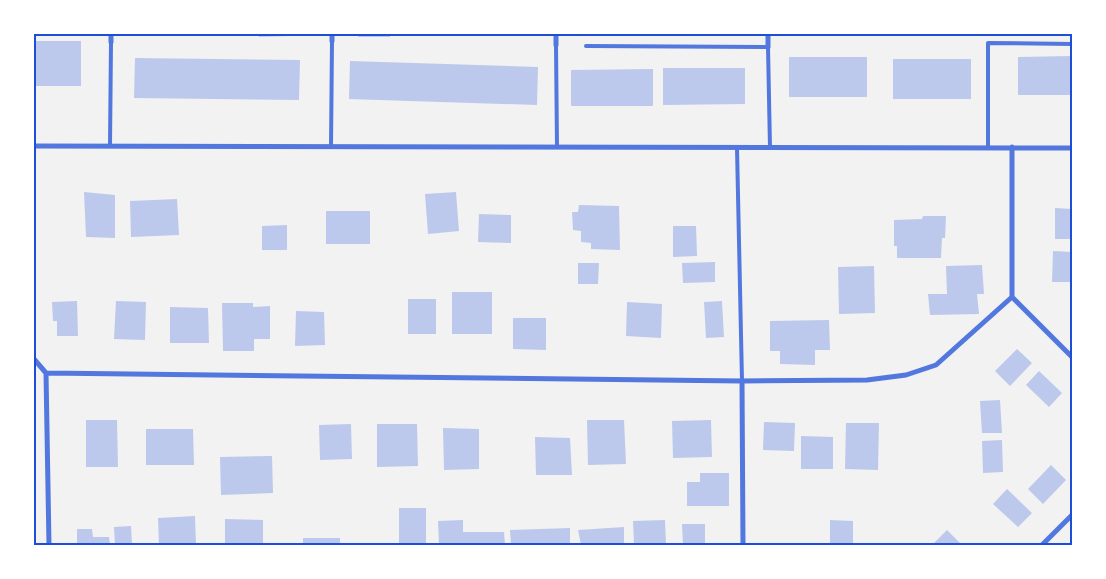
<svg xmlns="http://www.w3.org/2000/svg" width="1106" height="579" font-family="Overpass,sans-serif">
<rect width="100%" height="100%" fill="#f2f2f2"/>
<path fill="#bdc9ec" d="M259,34H290V36L259,37Z
M358,34H390V37H358Z
M34,41H81V86H34Z
M1072,56V95H1018V57Z
M789,57H867V97H789Z
M135,58L300,60L299,100L134,98Z
M893,59H971V99H893Z
M350,61L538,67L537,105L349,99Z
M663,68H745V104L663,105Z
M653,69V106H571V70Z
M84,192L115,195V238L86,237Z
M456,192L459,231L428,234L425,194Z
M177,199L179,235L131,237L130,201Z
M579,205L619,206L620,250L591,249V243L581,242V231L573,230L572,212H578Z
M1055,208L1072,209V239H1055Z
M326,211H370V244H326Z
M479,214L511,215V243L478,242Z
M923,216H946L945,238H942L941,258H897V246H894V220L922,219Z
M287,225V250H262V226Z
M673,226H696L697,256L673,257Z
M1053,251L1072,252V282H1052Z
M715,262V282L683,283L682,263Z
M578,263H599L598,284H578Z
M982,265L984,294H977L979,314L930,315L928,294H947L946,266Z
M874,266L875,313L839,314L838,267Z
M452,292H492V334H452Z
M408,299H436V334H408Z
M77,301L78,336H57V321H53L52,302Z
M116,301L146,302L145,340L114,339Z
M722,301L724,337L706,338L704,302Z
M627,302L662,304L661,338L626,336Z
M222,303H253V307L270,306V339H254V351H223Z
M170,307L208,308L209,343H170Z
M296,311L324,312L325,345L295,346Z
M513,318H546V350L513,349Z
M829,320L830,350H815V365L780,364V351H770V321Z
M1017,349L1032,363L1010,386L995,371Z
M1039,371L1062,393L1049,407L1026,385Z
M1000,400L1002,433H982L980,401Z
M86,420H117L118,467H86Z
M587,420H624L626,464L588,465Z
M711,420L712,457L673,458L672,421Z
M764,422L795,423L794,451L763,450Z
M846,423H879L878,470L845,469Z
M351,424L352,459L320,460L319,425Z
M377,424H417L418,466L377,467Z
M443,428L479,429V469L444,470Z
M146,429H193L194,465H146Z
M801,436L833,437V469H801Z
M535,437L570,438L572,475H536Z
M1002,440L1003,472L983,473L982,441Z
M272,456L273,493L221,495L220,457Z
M1051,465L1066,480L1043,504L1028,489Z
M700,473H729V506H687V482H700Z
M1007,489L1032,513L1018,527L993,504Z
M399,508H426V545H399Z
M195,516L196,545H159L158,518Z
M225,519L263,520V545H225Z
M463,520V532H504L505,545H439L438,521Z
M665,520L666,545H634L633,521Z
M830,520L853,521V545H830Z
M682,524H705V545H683Z
M131,526L132,545H115L114,527Z
M624,527V545H581L578,530Z
M570,528V545H511L510,530Z
M77,529H92L93,537H109L110,545H77Z
M947,530L960,543L958,545H932Z
M303,538H340V545H303Z"/>
<g fill="none" stroke-linecap="round" stroke-linejoin="round">
<path stroke="#5277de" stroke-width="4" d="M556,45L557,147
M586,46L768,47L770,148
M110,146L111,42
M331,146L332,41
M988,147V43L1072,44
M737,148L742,381"/>
<path stroke="#5277de" stroke-width="5" d="M332,41V34
M111,42V34
M556,45V34
M768,47V34
M34,146L1072,148
M1012,147V297L1072,357
M34,359L46,373L742,381L743,545
M46,373L49,545
M742,381L867,380L906,375L936,365L1012,297
M1042,545L1072,515"/>
</g>
<rect width="1106" height="579" fill="none" stroke="#ffffff" stroke-width="70"/>
<rect x="35" y="35" width="1036" height="509" fill="none" stroke="#1d4ed8" stroke-width="2"/>
</svg>
